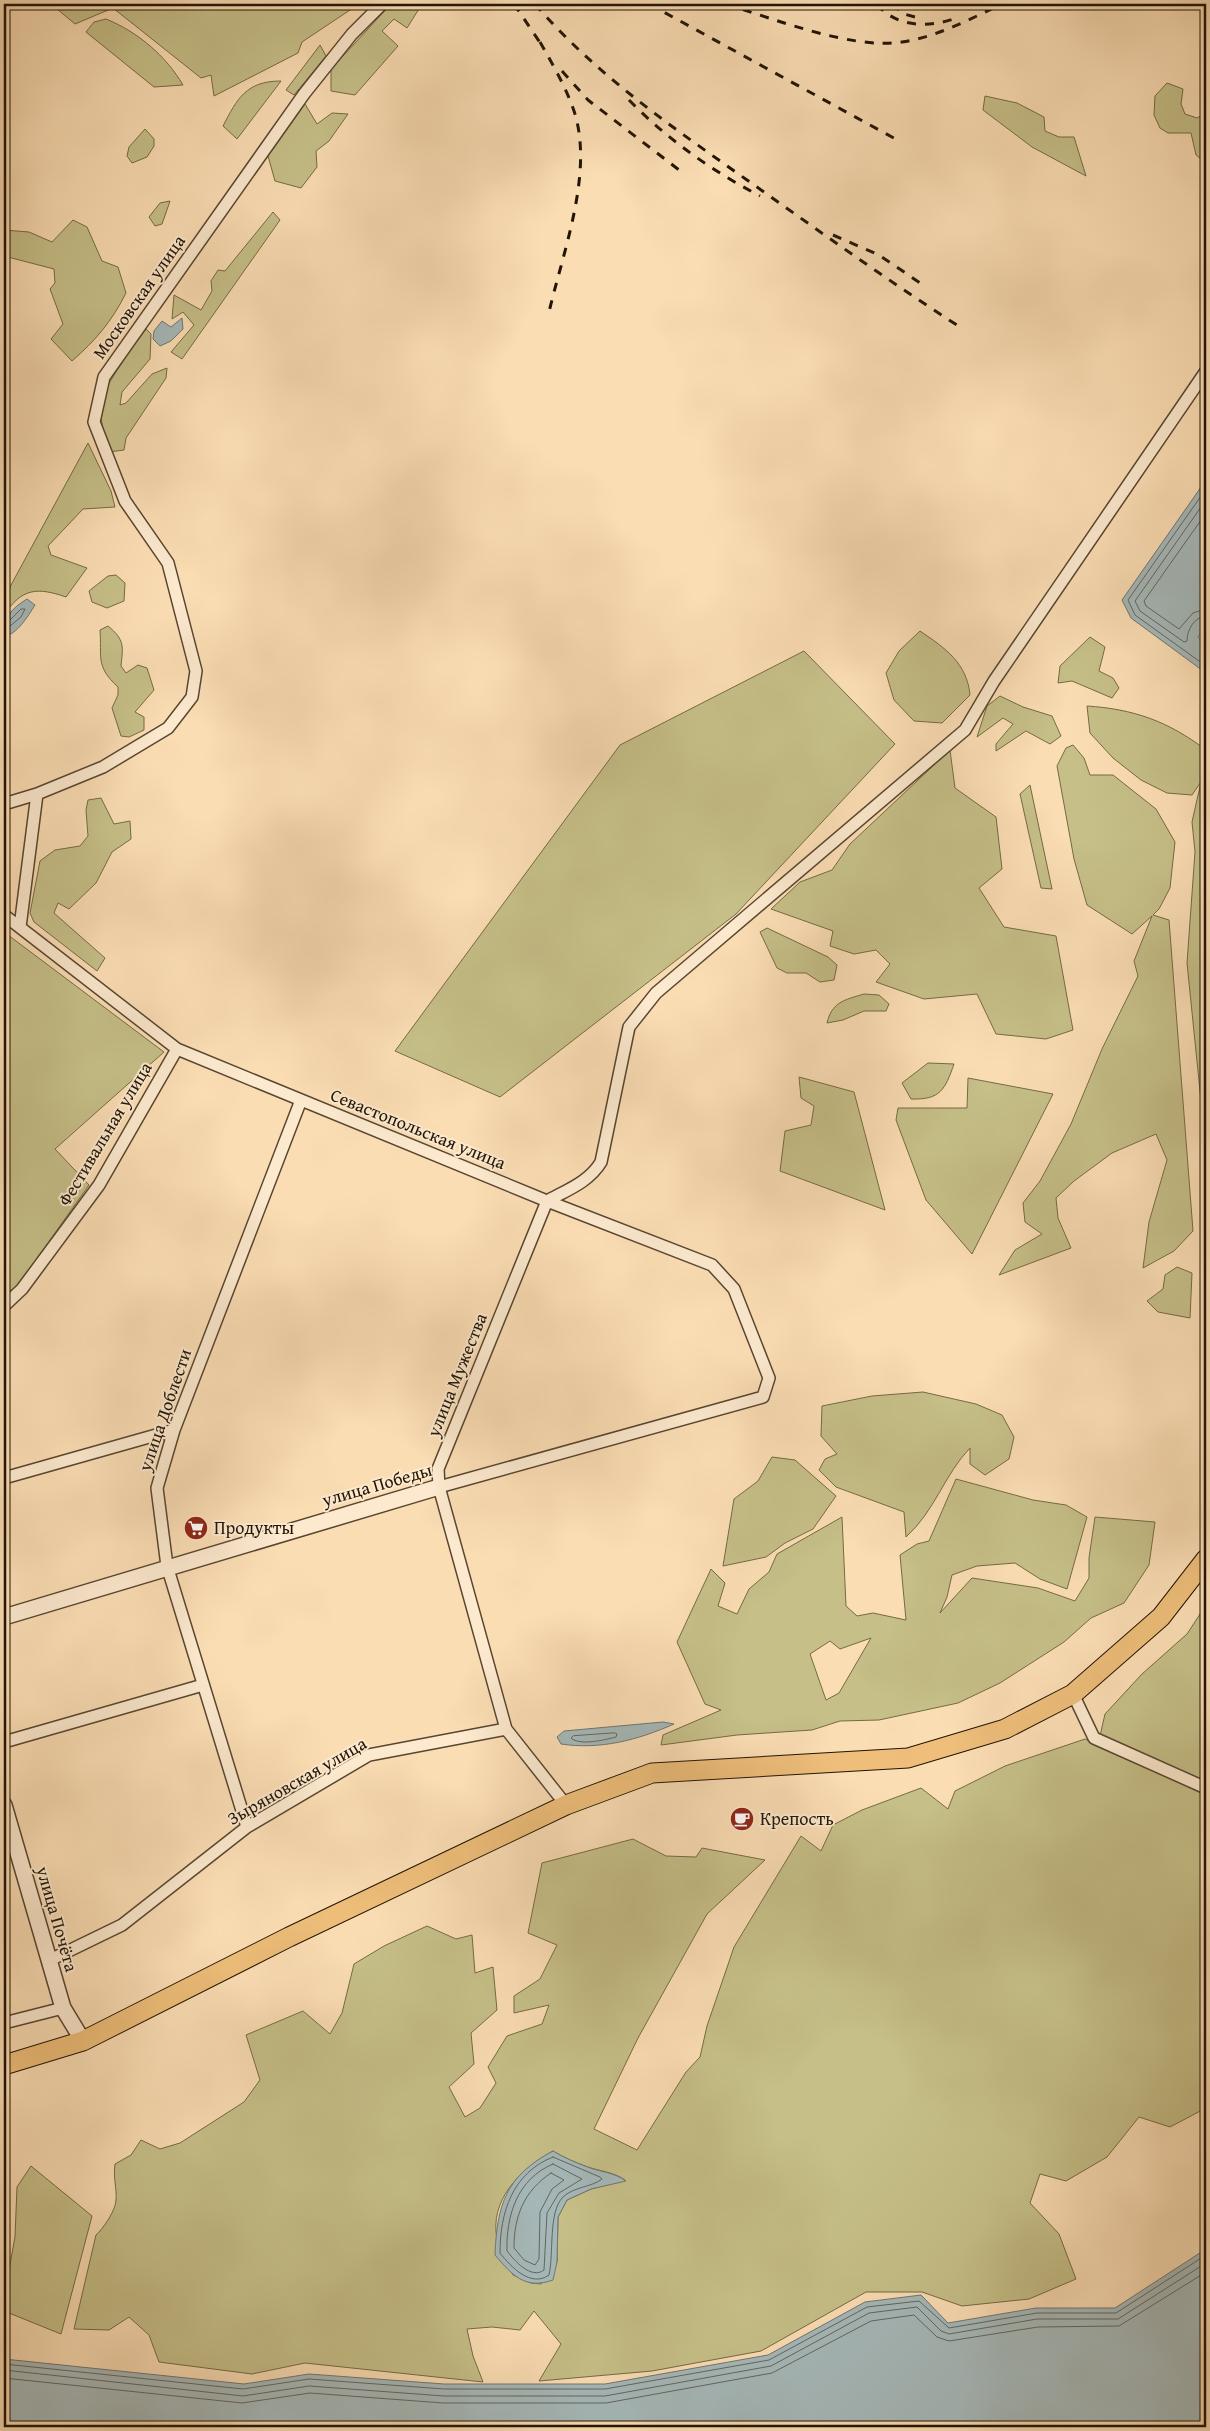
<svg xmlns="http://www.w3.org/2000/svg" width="1210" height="2431" font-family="'Gentium Book Plus',serif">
<rect width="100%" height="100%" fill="#fbddb4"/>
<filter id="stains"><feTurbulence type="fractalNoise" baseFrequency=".004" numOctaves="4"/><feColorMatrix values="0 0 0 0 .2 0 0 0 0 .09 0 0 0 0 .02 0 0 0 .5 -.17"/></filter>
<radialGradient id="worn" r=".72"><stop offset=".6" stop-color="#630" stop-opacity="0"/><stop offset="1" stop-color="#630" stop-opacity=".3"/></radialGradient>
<path fill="#c6bf88" stroke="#746a46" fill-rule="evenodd" d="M51,4H359L302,42L298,53L214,96L211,75L201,78L113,8L75,24Z
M391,4H422L407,28L394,19L382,31L398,46L355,95L331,91V69Z
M106,19C138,32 166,56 183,85L154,87L86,32L94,22Z
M320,45L326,56L294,95L286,90Z
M281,81L237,139L223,126C237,99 246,81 281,81Z
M1167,83L1183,89L1181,104L1185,114L1197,118L1206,113V129L1203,131L1206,136V184L1200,180L1206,163L1196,155L1191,133H1168L1160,128L1154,115L1155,96Z
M985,96L1017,103L1044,117L1045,131L1059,137H1074L1086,176L1032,147L983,110Z
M305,104L317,124L332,113L348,114L329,141L316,151L317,167L301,188L275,181L268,156Z
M145,129L154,139V146L147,157L132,163L127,156L129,147Z
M170,201L162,224L155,226L149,217L160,203Z
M273,212L280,220L182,359L171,352L194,325L183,312L172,319L174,295L201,310L212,291L211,281L218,270L225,271Z
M73,220L87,227L102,261L118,267L126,293C112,321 96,340 72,361L51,339L63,324L50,289L55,283L54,269L4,256V230L29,232L52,242Z
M146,329L151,334L150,359L122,392L120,405L126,403L152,374L167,368L166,378L126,438L124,450L109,452C105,436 99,419 101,402C103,387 136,343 146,329Z
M88,443L111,491L115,507L83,509L48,546L51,555L87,568L66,597C37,587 22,588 4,615V598Z
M116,575L125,583L124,601L107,608L92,602L89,591L108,576Z
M108,626C125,640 123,646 121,666L126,673L138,665L147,668L154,690L135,712L144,717V730L129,737L121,736L112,708L118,695V687C95,666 102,657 100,630Z
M920,631C945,648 967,663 970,695L942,723L914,721L894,700L886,673L899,651Z
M1090,637L1105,647L1099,671L1113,678L1119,688L1112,698L1072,681L1058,683L1060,666Z
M804,651L895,744L736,914L500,1097L395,1051L620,745Z
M1000,696L1023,707L1052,716L1061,736L1050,744L1026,731L996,751V744L1013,724L1003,718L977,737L987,706Z
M1087,706C1133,709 1168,721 1206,750L1201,779L1206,772V1150L1187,963L1195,852L1192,822L1201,782L1192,795L1167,793L1141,780L1113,758L1090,733Z
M1073,745L1084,758L1090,775H1113L1156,809L1175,842L1170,888L1159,909L1153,915L1169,920L1193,1231L1174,1251L1143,1268L1149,1222L1167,1160L1156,1134L1112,1153L1074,1181L1056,1198L1058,1218L1071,1248L999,1275L1015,1250L1042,1234L1025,1222L1023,1203L1040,1181L1071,1124L1102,1049L1138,976L1134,961L1152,916L1132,934L1087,905L1074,859L1057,766L1066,748Z
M950,750L955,788L996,817L1002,869L979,888L1004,927L1056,936L1073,1030L1046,1039L996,1034L977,994L924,999L876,982L890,964L876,950L854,954L830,946L833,931L771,909L800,882L832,870L850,844Z
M1030,785L1052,889L1041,888L1020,794Z
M101,798L114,824L130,821L131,839L112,852L96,883L69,909L58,903L54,913L105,958L97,971L34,922L30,913L40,861L55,850L80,846L88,836L86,810L88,800Z
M767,928L828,957L837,965L834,980L820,982L806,973H787L777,968L760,932Z
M4,932L164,1052L55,1149L89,1185L16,1288L4,1295Z
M864,994L879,995L889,1004L886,1011H864L843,1020L827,1023C832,1002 844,1000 864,994Z
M928,1063L954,1064C945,1090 940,1100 911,1099L902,1083Z
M799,1077L854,1092L885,1210L780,1171L785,1131L811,1125L814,1106L801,1098Z
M968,1078L1053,1094L972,1254L926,1200L896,1120L898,1108H967Z
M1177,1267L1192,1273L1190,1318L1158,1312L1147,1301L1163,1289L1165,1275Z
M923,1392L976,1404L1002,1415L1014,1437L1009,1459L985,1475L970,1464V1448C944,1475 935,1511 906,1537L904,1512L836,1487L819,1470L825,1459L837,1454L821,1436L822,1406L872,1396Z
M772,1457L795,1460L836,1496L813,1529L785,1543L766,1557L723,1566L734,1499L758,1481Z
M956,1479L1033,1500L1066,1505L1087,1517L1067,1589L1040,1579L1015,1563L977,1566L952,1575L947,1597L940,1613L972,1578L1038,1588L1075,1601L1089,1578V1558L1095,1517L1155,1522L1149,1565L1124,1603L1091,1618L1064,1642L1000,1683L958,1703L879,1720L840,1721L812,1730L737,1735L661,1745L663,1735L721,1710L705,1704L677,1642L711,1569L725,1583L718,1606L737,1614L749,1589L769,1572L777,1554L842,1517L846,1606L857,1616L873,1613L906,1620L900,1555L917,1544L929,1541ZM871,1638L839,1693L826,1700L810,1654L830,1641L840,1649Z
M1206,1605V1781L1100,1736L1105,1714L1142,1674L1187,1634Z
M1085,1739L1206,1795V1933L1203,1942L1206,1959V2108L1170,2127L1139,2117L1107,2157L1066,2181L1040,2174L1030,2203L1059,2234L1076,2279L1029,2299L962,2306L922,2292H866L761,2351L652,2371L539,2381L561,2344L534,2311L520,2330L492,2327L467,2329L473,2356L483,2382L305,2363L252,2374L159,2362L149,2335L129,2317L109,2330L74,2329L96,2235C103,2229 116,2210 116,2200C117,2188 113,2179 115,2164L131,2155L141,2140L160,2149L180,2143L244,2102L260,2080L246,2035L303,2011L330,2034L342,2013L354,1964L384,1946L427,1926L456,1939L472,1935L475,1973L493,1967L497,2010L471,2033L474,2064L449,2087L465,2117L480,2108L496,2083L488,2067L507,2036L542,2024L549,2005L514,2013V1996L540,1979L557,1945L528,1933L542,1863L633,1839L666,1856L696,1857L702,1848L765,1860L707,1914L638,2038L594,2129L637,2150L686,2072L700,2057L707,2026L734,1947L801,1836L821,1851L833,1825L862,1810L921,1788L948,1809L955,1791L1005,1766ZM553,2151C563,2157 574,2162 585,2166C598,2171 614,2172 625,2180L591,2189L567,2200L558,2217L557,2262L541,2284L531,2283L513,2275C508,2263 497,2246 496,2232C493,2195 524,2167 553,2151Z
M31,2166L92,2216L61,2334L4,2311V2297L15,2237L17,2187Z"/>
<path fill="#a5b8b9" stroke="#707671" d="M182,318L183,329L171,341L160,346L153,339L154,331L162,321L171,327Z
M1206,480V625L1198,637L1206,643V673L1131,618L1122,600Z
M27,599L35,605C28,616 17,635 4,636C4,617 11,609 27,599Z
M663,1722L674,1724C638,1740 600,1750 561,1744L557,1737L564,1731Z
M553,2151C563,2157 574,2162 585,2166C599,2172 614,2172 626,2181L591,2189L567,2200L558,2217L557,2262L553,2280C525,2290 512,2275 495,2255C497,2204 506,2176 553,2151Z
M1206,2249V2427H4V2359L244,2384L309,2374L444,2384H605L768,2355L865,2302L921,2295L948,2323L1036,2308H1115Z"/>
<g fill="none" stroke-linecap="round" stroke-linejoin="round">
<path stroke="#63665f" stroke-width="1" d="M1206,489L1128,600L1135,615L1206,666
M1206,500L1135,601L1140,611L1184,642L1187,641C1187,630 1194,617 1206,616
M1206,513L1144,601L1146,606L1179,629L1193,613L1206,609
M4,623L9,621L21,609H25L21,617L4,631
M615,1733L617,1734L616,1737C604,1740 580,1746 571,1738L573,1736Z
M553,2157L600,2177L602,2179C592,2187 573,2187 563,2197C548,2212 554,2253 549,2275C531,2288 511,2267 500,2253C500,2213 512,2173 553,2157Z
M553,2164L582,2179L559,2193L547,2213L544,2270C531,2280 514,2260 507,2251C506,2216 517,2179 553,2164Z
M551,2173L564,2180L552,2189L540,2212L539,2259L535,2265L524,2260L514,2248C514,2216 524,2191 551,2173Z
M4,2364L243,2389L309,2379L444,2389H605L769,2360L867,2307L919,2301L949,2328L1037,2313H1116L1206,2255
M4,2370L243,2396L309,2386L444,2396H605L771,2366L869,2313L917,2307L941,2331L949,2334L1037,2319H1118L1206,2263
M4,2378L242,2403L310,2393L443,2403H606L772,2373L871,2321L914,2315L937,2337L949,2341L1038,2327L1119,2326L1206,2272"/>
<g stroke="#584631" stroke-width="14">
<path id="minor" d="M4,804L37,794L103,767L168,728L192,697L196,671L168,563L125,501L94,422L104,377L304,94L352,34L382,4
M4,915L177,1049L547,1201L712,1265L734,1289L769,1378L763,1397L439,1487
M20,927L37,794
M4,1306L22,1289L99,1185L177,1049
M4,1478L174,1430
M1073,1694L1094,1738L1206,1788
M4,1742L203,1685
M566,1805L506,1729L439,1487L438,1469L547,1201C567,1190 589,1182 601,1162L629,1027L656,993L965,730L994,681L1206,371
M247,1827L167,1566L157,1488L174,1430L301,1100
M50,1960L122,1925L247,1827L369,1755L506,1729
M4,2023L63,2008"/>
</g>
<g stroke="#584631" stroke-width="18">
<path id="tertiary" d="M4,1617L439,1487
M4,1805L63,2008L83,2041"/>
</g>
<g stroke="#211405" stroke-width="21">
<path id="primary" d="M4,2065L83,2041L289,1937L566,1805L652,1773L908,1758L1005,1729L1073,1694L1161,1617L1206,1559"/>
</g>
<use href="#minor" stroke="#fce9ce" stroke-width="11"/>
<use href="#tertiary" stroke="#fce9ce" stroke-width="15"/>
<use href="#primary" stroke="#eebe7a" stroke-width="19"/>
<path stroke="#211405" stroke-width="3" stroke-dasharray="9 9" stroke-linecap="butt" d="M514,4L543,47
M535,4C595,74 672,127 747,180C819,231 890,282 963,329
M649,4L901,142
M726,4C774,19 853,50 902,42C937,37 970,19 1002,4
M877,4C896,28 930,28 956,18
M892,4L904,14L922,19
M540,42C553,65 567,89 575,114C593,175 563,252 549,312
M562,71L588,100L683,173
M629,100C667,139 712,171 760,196
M833,235L879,255L926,287"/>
</g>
<defs>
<g id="supermarket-disc" transform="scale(1.25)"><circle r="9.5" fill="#8f2418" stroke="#fce9ce"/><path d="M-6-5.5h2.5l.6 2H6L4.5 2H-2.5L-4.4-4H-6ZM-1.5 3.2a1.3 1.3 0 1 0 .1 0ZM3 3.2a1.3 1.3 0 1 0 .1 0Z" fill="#fff"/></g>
<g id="cafe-disc" transform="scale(1.25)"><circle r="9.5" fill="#8f2418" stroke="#fce9ce"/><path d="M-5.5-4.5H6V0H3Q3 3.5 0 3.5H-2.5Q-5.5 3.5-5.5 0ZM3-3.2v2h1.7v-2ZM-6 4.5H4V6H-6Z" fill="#fff"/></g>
</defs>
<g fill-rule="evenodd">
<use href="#supermarket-disc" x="196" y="1528"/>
<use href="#cafe-disc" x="742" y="1819"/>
</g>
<g text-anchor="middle" stroke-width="4" stroke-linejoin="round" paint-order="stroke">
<g font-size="18" fill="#211405" stroke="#fce9ce">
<text transform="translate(139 297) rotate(-55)" y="6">Московская улица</text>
<text transform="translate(418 1129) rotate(22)" y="6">Севастопольская улица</text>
<text transform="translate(105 1134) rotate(-59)" y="6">Фестивальная улица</text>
<text transform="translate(457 1375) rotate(-68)" y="6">улица Мужества</text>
<text transform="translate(165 1410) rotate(-71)" y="6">улица Доблести</text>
<text transform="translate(377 1485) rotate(-16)" y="6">улица Победы</text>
<text transform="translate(297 1781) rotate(-30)" y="6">Зыряновская улица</text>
<text transform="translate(57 1919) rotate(74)" y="6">улица Почёта</text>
</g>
<g font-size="18" fill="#211405" stroke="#fce9ce" text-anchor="start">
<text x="214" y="1534">Продукты</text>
<text x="760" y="1825">Крепость</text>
</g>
</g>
<rect width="1210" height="2431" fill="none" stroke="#fbddb4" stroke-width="20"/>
<rect x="5" y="5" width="1200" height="2421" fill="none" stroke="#211405" stroke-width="2.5"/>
<rect x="10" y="10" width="1190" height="2411" fill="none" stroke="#211405"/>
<rect width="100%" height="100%" filter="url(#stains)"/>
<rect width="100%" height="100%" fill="url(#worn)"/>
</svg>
